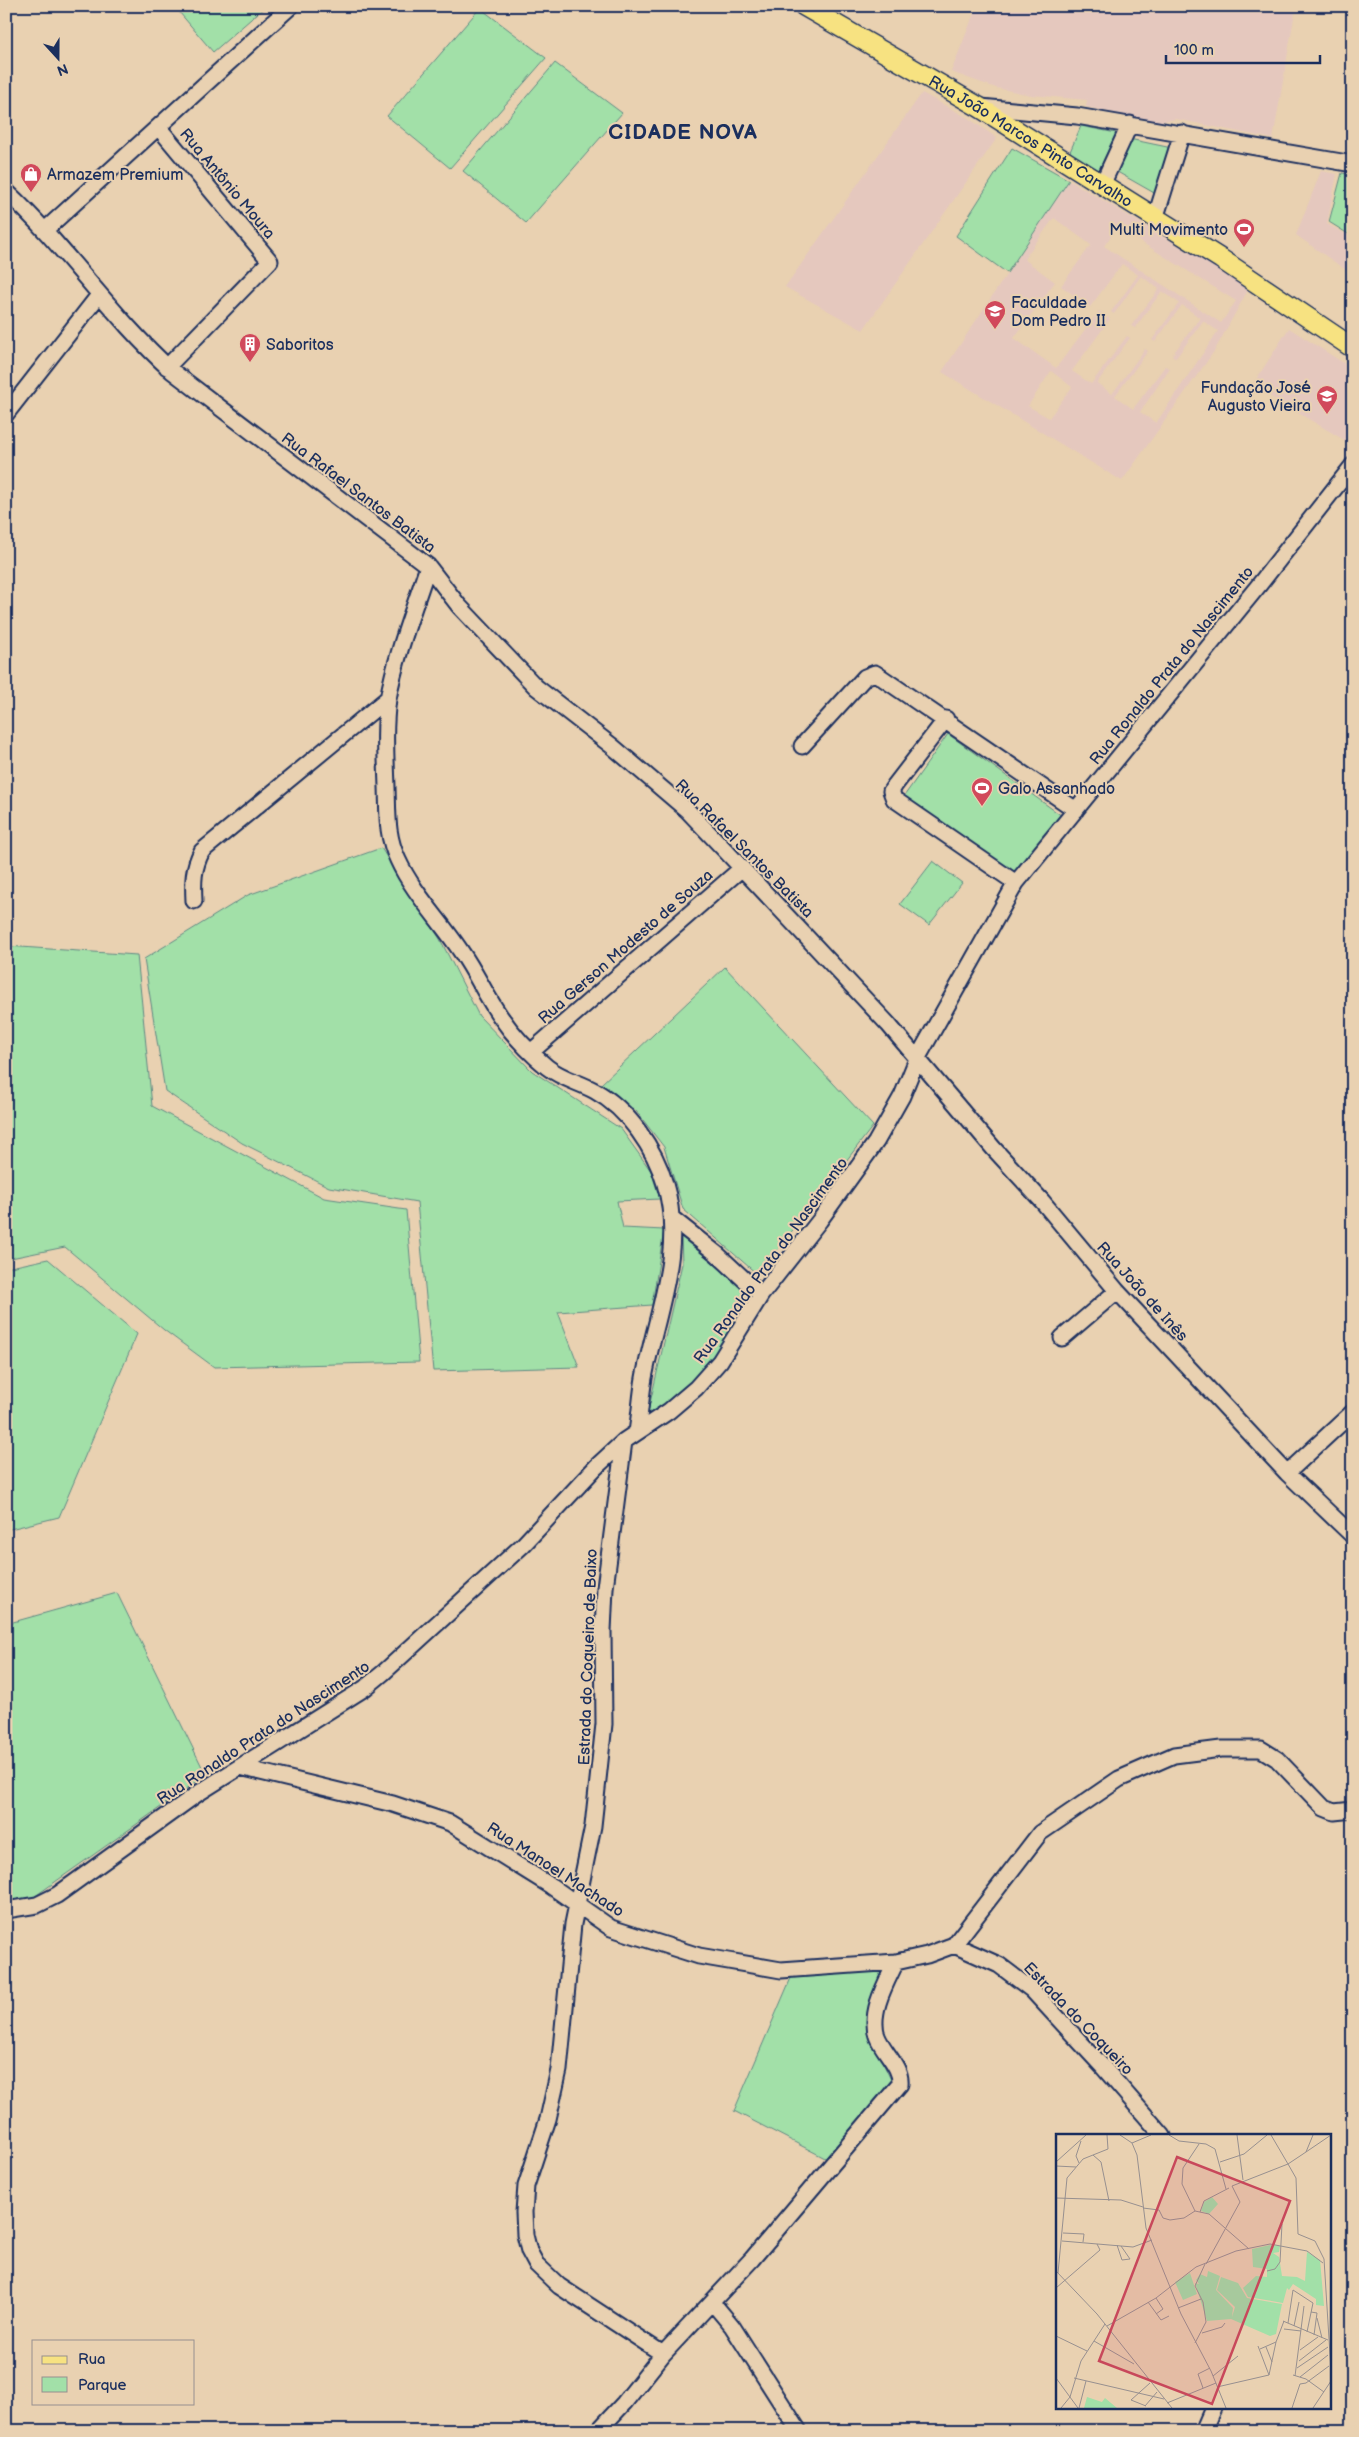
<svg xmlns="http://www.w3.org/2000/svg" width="1359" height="2437" font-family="'Balsamiq Sans',sans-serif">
<rect width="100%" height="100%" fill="#e9d1b1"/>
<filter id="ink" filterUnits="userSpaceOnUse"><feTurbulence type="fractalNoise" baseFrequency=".02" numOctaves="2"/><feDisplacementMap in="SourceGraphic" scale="10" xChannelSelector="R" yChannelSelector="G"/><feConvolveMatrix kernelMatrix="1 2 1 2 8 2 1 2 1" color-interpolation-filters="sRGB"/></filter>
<g filter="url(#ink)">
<path fill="#e5c8be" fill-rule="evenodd" d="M977,6H1296L1273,139L1176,119L1157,122L1086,107L1087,100L1031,95L996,88L951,72Z
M922,93L968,118L997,138L863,330L785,287Z
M1321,171L1337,174L1327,224L1353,238V275L1296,235Z
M1069,180L1249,288L1215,350L1122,481L942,372ZM1054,218L1091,245L1061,286L1090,307L1122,264L1138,275L1111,312L1114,314L1141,276L1159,289L1131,326L1135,328L1162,291L1179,303L1152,340L1155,342L1182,305L1200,318L1172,355L1176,358L1203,321L1218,331L1156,423L1140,412L1170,368L1165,366L1133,409L1115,396L1148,351L1145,349L1112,394L1097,383L1130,338L1127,336L1091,384L1072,371L1110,319L1099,311L1056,368L1014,338L1055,282L1024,259ZM1117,227L1236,301L1221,323L1104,246ZM1051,371L1072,387L1049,418L1028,406Z
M1289,328L1353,369V445L1252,386Z"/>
<path fill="#a2e0a8" stroke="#5e8883" d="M174,6H266L213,52Z
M480,8L546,58L450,168L387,116Z
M555,63L622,113L526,223L463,171Z
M1081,126L1116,133L1099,170L1069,154Z
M1129,139L1172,148L1156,194L1112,169Z
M1012,148L1069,180L1007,273L956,236Z
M1342,173L1353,175V237L1329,222Z
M948,734L1062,816L1015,880L902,799Z
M381,848L440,939L479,1016L532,1071L621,1129L651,1171L660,1199L617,1201L623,1228L664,1230L652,1305L558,1312L579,1367L433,1371L417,1202L329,1187L242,1143L165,1091L144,959L248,895Z
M933,861L962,883L929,925L900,904Z
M6,946L137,955L152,1106L324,1198L406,1210L419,1362L214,1367L164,1330L65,1247L6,1259Z
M725,967L873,1126L758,1275L683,1209L664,1147L636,1111L601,1084Z
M681,1235L751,1296L706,1368L672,1399L647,1416L682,1264Z
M48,1259L137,1334L59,1517L6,1530V1268Z
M117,1593L206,1775L31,1899L6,1904V1624Z
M885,1970L868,2015L870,2036L893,2084L827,2159L734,2111L791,1978Z"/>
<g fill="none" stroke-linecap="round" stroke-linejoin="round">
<g stroke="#1b2f5e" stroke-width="19">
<path id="minor" d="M981,107L1077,116L1353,164
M159,128L270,261L167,367
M1102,185L1130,124
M6,191C66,247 111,316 172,371L428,566L459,606L536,687L612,746L687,810L723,848L888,1024L994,1149L1042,1201L1117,1291L1287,1473L1353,1536
M1155,219L1182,133
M45,230L291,6
M6,414L99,295
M428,566C414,609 396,654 388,699C384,728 386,758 387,787C388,813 386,835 398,860C413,893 442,922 462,953C476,973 486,996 500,1016C513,1035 530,1053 547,1067C562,1079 579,1082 595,1091C628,1109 655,1149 665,1184C685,1250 656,1313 644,1378C641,1395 640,1414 637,1432
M946,719L895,785L891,791L894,799L1016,883
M802,746L865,677L875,673L1076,810
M194,901C193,882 193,868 202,851L388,698
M531,1052L742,868
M673,1219L717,1254L761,1295
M1062,1338L1117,1291
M1287,1473L1353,1412
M240,1767L393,1804L450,1823L551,1886L611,1928L699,1956L781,1970L896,1962L927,1955L954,1945L1040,1833L1119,1779L1174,1755L1221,1749H1261L1277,1759L1324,1808L1334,1812L1353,1810
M6,1910L37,1905L57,1895L197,1794L365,1688L383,1673L523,1545L596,1467L624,1441L669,1411L696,1388L720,1361L761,1295L820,1220L876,1142L902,1096L917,1059L1016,883L1259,585L1353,465
M954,1945L999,1965L1032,1990L1103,2067L1163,2136
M712,2302L732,2326L799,2431
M663,2354L752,2259L900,2084C902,2067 883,2052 877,2036C869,2012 886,1983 896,1962
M598,2431L624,2403L663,2354L559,2286L536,2264L529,2251L525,2235L524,2212L526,2186L548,2119L559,2070L573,1924L593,1826L604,1724L603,1631L605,1588L624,1441
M1203,2431L1213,2408"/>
</g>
<g stroke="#1b2f5e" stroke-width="22">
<g id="major">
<path id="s1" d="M804,6L979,107L1221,259L1353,348"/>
</g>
</g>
<use href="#minor" stroke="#e9d1b1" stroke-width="15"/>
<use href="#major" stroke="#f7e281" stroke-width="19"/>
</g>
</g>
<defs>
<g id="shop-pin" transform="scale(1.125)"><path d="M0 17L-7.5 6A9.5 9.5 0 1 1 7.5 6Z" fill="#d1495b" stroke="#e9d1b1"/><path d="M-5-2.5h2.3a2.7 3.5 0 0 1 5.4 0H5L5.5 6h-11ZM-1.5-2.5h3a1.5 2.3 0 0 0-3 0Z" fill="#fff"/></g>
<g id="stadium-pin" transform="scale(1.125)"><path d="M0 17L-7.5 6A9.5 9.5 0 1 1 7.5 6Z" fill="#d1495b" stroke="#e9d1b1"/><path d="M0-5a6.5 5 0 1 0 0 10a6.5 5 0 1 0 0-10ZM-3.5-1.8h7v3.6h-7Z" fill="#fff"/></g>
<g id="university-pin" transform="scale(1.125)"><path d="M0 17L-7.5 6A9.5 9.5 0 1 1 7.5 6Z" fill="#d1495b" stroke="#e9d1b1"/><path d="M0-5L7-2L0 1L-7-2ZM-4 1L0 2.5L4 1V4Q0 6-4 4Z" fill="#fff"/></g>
<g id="building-pin" transform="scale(1.125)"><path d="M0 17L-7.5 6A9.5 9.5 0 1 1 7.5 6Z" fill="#d1495b" stroke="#e9d1b1"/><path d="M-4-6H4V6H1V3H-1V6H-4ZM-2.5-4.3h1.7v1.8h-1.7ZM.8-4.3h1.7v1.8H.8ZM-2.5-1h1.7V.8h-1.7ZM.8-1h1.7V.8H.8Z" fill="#fff"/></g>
<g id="school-pin" transform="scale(1.125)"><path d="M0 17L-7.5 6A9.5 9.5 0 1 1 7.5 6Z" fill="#d1495b" stroke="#e9d1b1"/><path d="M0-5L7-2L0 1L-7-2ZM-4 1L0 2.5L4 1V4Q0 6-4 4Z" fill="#fff"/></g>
</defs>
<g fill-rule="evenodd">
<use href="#shop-pin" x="31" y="174"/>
<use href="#stadium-pin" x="1244" y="229"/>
<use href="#university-pin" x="995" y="311"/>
<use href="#building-pin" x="250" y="344"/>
<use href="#school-pin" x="1327" y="396"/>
<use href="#stadium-pin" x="982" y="788"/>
</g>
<g text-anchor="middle" stroke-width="4" stroke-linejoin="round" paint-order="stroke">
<g font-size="16" fill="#1b2f5e" stroke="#e9d1b1">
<text dy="6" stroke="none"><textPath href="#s1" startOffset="264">Rua João Marcos Pinto Carvalho</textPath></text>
<text transform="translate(228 183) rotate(50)" y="6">Rua Antônio Moura</text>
<text transform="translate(359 492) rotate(37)" y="6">Rua Rafael Santos Batista</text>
<text transform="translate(1171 665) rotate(-51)" y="6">Rua Ronaldo Prata do Nascimento</text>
<text transform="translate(745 848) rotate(45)" y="6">Rua Rafael Santos Batista</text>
<text transform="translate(625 946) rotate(-41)" y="6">Rua Gerson Modesto de Souza</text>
<text transform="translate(770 1260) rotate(-54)" y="6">Rua Ronaldo Prata do Nascimento</text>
<text transform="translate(1143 1291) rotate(48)" y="6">Rua João de Inês</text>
<text transform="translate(587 1657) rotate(-88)" y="6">Estrada do Coqueiro de Baixo</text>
<text transform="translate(263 1732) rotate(-33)" y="6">Rua Ronaldo Prata do Nascimento</text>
<text transform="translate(556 1869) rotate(33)" y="6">Rua Manoel Machado</text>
<text transform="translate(1079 2018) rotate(46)" y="6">Estrada do Coqueiro</text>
</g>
<g font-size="16" fill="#1b2f5e" stroke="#e9d1b1" text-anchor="start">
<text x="47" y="180">Armazem Premium</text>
<text x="1228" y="235" text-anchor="end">Multi Movimento</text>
<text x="1011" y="308">Faculdade<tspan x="1011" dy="18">Dom Pedro II</tspan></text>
<text x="266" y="350">Saboritos</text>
<text x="1311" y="393" text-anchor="end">Fundação José<tspan x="1311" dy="18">Augusto Vieira</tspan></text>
<text x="998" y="794">Galo Assanhado</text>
</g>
<g font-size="21" font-weight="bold" letter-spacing="1" fill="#1b2f5e" stroke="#e9d1b1">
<text x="683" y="139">CIDADE NOVA</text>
</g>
</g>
<g transform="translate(1056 2134)">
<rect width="275" height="275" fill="#e9d1b1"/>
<path d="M156,63L162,70L153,80L145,77L148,68ZM214,111L224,112L223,118L217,119L223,123L226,142L241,143L249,147L251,118L264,126L268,172L260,171V165L237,150L233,156L231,154L227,169L192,163L187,154L200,142L211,143V135L197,133L196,115ZM152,137L164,142L160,156L177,174L176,183L179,173L161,156L165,143L182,149L191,164L226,170L220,200L214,202L175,185L151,187L139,149L143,150L140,146L144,140L151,143ZM134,139L141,160L127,166L119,148ZM31,263L46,268L49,264L61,274H28Z" fill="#a2e0a8"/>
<path fill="none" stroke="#979090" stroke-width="1" d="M64,1L76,9L81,21L90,94L125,180L155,237L170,274M113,1L123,7L150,10L159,15L170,55M181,1L187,46M257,1L250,18L232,30L240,44L242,100L259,107L268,125L275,237M76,9L95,1M250,18L275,1M37,21L45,28L53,67M0,28L30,1M164,28L188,20L211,1M23,29L20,22L25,7M0,32L20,33M0,64L65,66L87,73M87,74L103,76L107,84L114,86L128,84L139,77L153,80L193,115M139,77L126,50L127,34L143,10M144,78L148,67L173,54M7,99L28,100L27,108M6,107L77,113L96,106M61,111L66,126L74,125L65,112M150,130L184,68L176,52L232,30L215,1M0,137L41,180L116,274M211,137L219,135L224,128L226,90M2,139L11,44L27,25L52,15L51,1M0,154L44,116L41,110M100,164L107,175L100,180M92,168L105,186L113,182M122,174L145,165M255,178L261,179L258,201M261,184L266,204M227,187L272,206M232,189L237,156L257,169M51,192L100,164L140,133L180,117L214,110L251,117L267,129M238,192L243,168M228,195L245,197M251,198L257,169M146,199L166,193L169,189M0,202L31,217M38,207L78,230M139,209L150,188L147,168L139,152L149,130M202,212L213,241M210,213L216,228M204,215L220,208L228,187M244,216L262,203M243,227L270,206M241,234L272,213M213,241L220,208M237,241L250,245L268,258M157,242L182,222M239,242L248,172M244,243L272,221M0,244L22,274M18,244L108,265M161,253L213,241M147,254L142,240L154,234M111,269L160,249M89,272L101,258M90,272L75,266L94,249M5,274L14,263L25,227L49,190M23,274L30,247M236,274L244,250L250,249L273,232M257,274L275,247"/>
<path fill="#c8485b" fill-opacity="0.15" stroke="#c8485b" stroke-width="2.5" d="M121,23L234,67L156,270L43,227Z"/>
<rect width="275" height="275" fill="none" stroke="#1b2f5e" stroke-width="2.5"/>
</g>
<rect width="1359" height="2437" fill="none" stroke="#e9d1b1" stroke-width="25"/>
<rect x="12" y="12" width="1334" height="2412" fill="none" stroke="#1b2f5e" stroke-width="2" filter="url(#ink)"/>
<rect x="32" y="2340" width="162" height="65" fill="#e9d1b1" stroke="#979090"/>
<rect x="42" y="2356" width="25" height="8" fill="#f7e281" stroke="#979090"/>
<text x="78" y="2364" font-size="15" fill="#1b2f5e">Rua</text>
<rect x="42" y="2377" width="25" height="15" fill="#a2e0a8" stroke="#979090"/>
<text x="78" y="2390" font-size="15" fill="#1b2f5e">Parque</text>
<g transform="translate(58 58) rotate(159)" stroke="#e9d1b1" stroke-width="4" paint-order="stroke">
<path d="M0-4L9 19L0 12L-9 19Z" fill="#1b2f5e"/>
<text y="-8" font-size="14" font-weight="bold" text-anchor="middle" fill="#1b2f5e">N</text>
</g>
<path d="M1166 55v8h154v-8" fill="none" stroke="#1b2f5e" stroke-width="2.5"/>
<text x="1174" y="55" font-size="15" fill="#1b2f5e" stroke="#e9d1b1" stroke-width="4" paint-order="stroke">100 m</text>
</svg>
